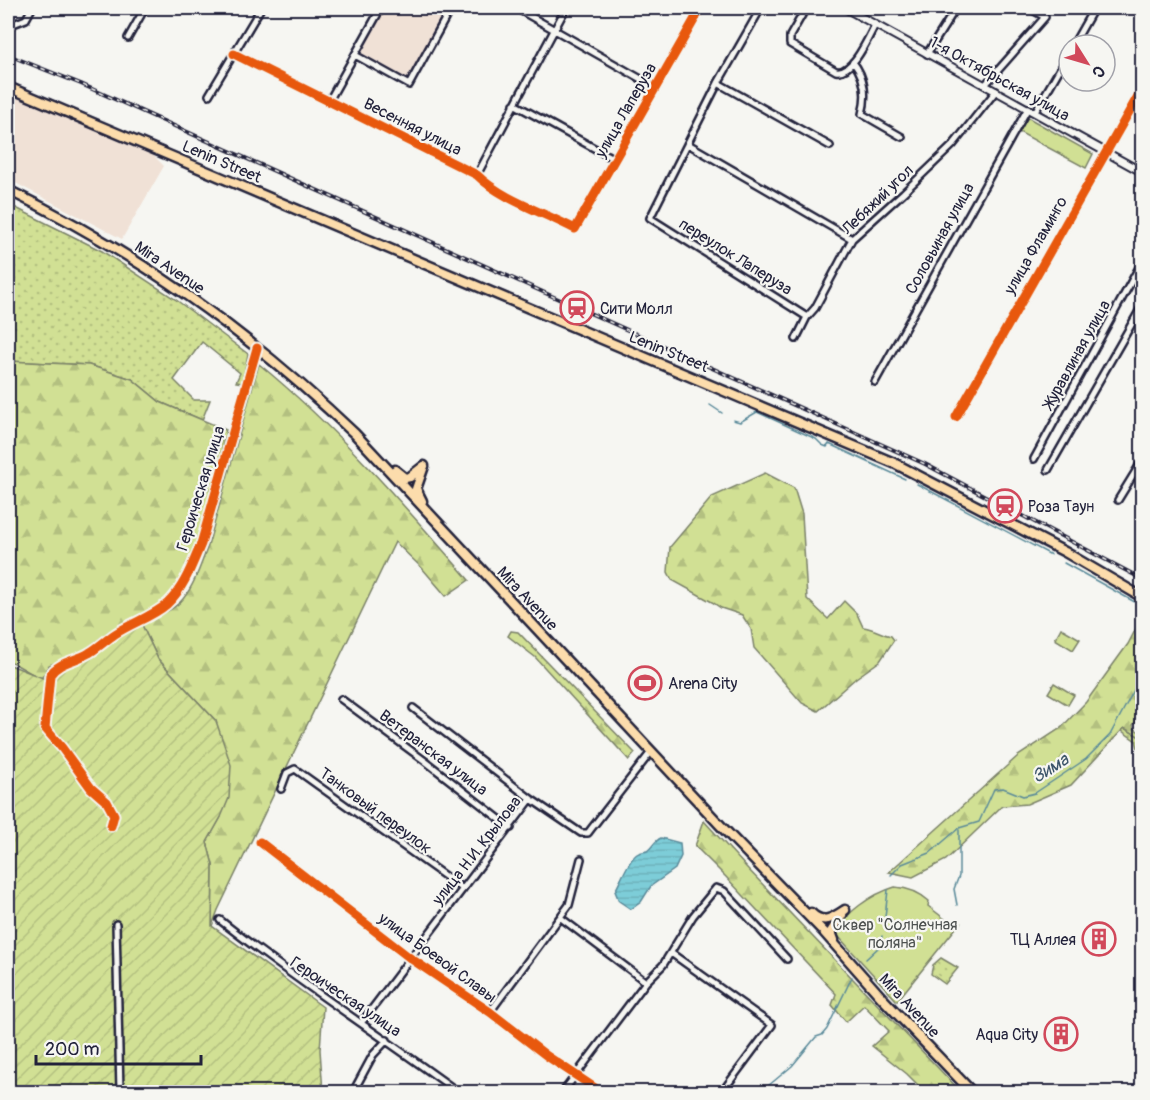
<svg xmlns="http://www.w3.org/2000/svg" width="1150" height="1100" font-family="Pangolin,sans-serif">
<defs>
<pattern id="grass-dots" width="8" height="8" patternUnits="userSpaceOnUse" patternTransform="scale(1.5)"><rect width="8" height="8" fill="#d1e094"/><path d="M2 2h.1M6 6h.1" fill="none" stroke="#b3c080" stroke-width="1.8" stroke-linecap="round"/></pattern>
<pattern id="forest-firs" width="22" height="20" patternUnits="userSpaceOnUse" patternTransform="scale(1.5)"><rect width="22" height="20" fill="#d1e094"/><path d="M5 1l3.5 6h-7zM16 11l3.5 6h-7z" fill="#b3c080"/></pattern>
<pattern id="garden-furrows" width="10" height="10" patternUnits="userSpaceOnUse" patternTransform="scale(1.5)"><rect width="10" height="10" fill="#d1e094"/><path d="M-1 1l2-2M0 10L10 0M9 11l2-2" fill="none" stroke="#b3c080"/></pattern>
<pattern id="water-rules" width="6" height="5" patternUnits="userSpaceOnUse" patternTransform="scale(1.5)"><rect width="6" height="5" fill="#7dcdd8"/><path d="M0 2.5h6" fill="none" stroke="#6cb0ba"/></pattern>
</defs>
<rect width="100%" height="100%" fill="#f6f6f2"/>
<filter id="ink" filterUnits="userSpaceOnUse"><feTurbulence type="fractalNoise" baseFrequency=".0167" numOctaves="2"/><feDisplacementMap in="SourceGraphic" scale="12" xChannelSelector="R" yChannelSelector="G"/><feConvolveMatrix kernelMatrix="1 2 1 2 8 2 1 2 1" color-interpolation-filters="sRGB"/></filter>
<g filter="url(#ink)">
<path fill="#f0e1d6" d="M383,8H448L409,83L357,54Z
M8,93L152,154L164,166L122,239L8,179Z"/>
<path fill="url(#grass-dots)" stroke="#7a8168" stroke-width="1.5" d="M8,204L102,251L175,299L248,354L242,383L236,382L240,373L202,342L174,380L194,400H210L202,420L160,402L132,379L89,365L8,361Z
M1124,728L1142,738V750L1138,748L1136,741L1122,731Z
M941,958L958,968L945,984L931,974L933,965Z"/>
<path fill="url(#forest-firs)" stroke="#7a8168" stroke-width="1.5" d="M8,361L89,365L132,379L160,402L226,430L208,510L193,560L177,592L134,624L111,630L82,652L49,665L41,679L8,660Z
M259,364C337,428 403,504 469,580L446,596L422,568L395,542L218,910L212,926L213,865L207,842L221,817L216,721L158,659L141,623C155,618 174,610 183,599C195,584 201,564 208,546Z
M765,473L794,488L802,514L807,599L828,619L844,601L857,614L863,627C874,628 880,634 891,636L894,640L880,661L856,678L818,711L802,703L754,648L751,629L742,615L721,608L712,602L672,580L668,572L670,547L712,497Z
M1142,617V714L1133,725L1134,728L1142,734V738L1124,728L1071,785L1027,804L1002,806L946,860L913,877L889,872L1018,756L1061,728L1086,702L1128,644Z
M511,631L518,632L635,753L629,760L535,657L508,636Z
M704,821L747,868L961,1092H925L907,1074L872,1046L889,1031L864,1005L846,1022L832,1005L836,994L726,877L695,846Z"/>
<path fill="#d1e094" stroke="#7a8168" stroke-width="1.5" d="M1027,117L1093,154L1086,168L1019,132Z
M1061,628L1080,639L1073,650L1055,639Z
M1054,683L1074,695L1068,705L1048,693Z
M895,887C908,888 919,892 929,901L928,906L950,923H960L897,1001L838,936C839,914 875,893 895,887Z"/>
<path fill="url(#garden-furrows)" stroke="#7a8168" stroke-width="1.5" d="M141,623L158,659L216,721L231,765L229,798L221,817L207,842L213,865L212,926L323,1007L320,1050L323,1092H8V664L48,680L59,662L88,650L120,626Z"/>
<path fill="url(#water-rules)" stroke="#598999" stroke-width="1.5" d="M661,838L680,843L681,856L675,869L651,886L641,902L631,909L619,901L615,891C621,881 628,860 637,854C640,852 644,852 647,851C653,847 654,841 661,838Z"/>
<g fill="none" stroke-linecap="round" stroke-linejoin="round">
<path stroke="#598999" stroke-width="1.5" d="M710,405L722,413
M733,420L740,422L757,412L816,439L822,445L827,447L829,444L905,479
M917,484L1051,555
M1064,563L1142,606
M891,875L902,864L930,853L959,828L979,822L994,789L1003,788L1023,796L1035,793L1086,759L1110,735L1142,675
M957,905L954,889L959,876V830
M885,917L888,890
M866,959L879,947L882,936
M763,1092L768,1086L792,1066L816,1037L822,1035L827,1029L852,977"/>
<g stroke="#22223b" stroke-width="10">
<path id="minor" d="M516,8L655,87
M761,8L718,83L650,218L807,317
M806,8L790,36V44L836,71C853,74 868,38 875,25
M8,26L26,19L32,8
M128,38L145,8
M1073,45L1094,8
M234,54L477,175C501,199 545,213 575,229L701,8
M927,54L956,8
M355,55L409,85L451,8
M853,62C865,77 867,96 862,114L902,137
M718,83L830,146
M985,85L1045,17L1029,8
M209,95L261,8
M329,101L381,8
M514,104L614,159
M1035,112L1069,53
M688,144L852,239
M477,175L566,8
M796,339L807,317L815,308L852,239L903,193L953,145L996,91
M875,382L1028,108
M956,417L1142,89
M1034,459L1142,262
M1048,470L1142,306
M1118,500L1142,461
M341,699L425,761L511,828
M413,708L531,799L581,833H588L591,829L651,752
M281,789L287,773L295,769L463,889
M111,826L114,815L107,802L91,788L62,748L45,728L50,675C58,662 76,661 89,653C98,648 106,640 115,634C131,623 152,617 167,604C184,588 192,565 201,544L257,348
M260,842L410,958L490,1012L547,1056L601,1092
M561,918L646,982
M220,920C296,981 379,1034 458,1092
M116,924L120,1092
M671,953L772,1025L722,1092
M490,1012L569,905L581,859
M362,1022L531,799
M353,1092L373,1055L387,1040
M563,1092L646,982L663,965L693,916L716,888L724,891L787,959"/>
</g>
<g stroke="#22223b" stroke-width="10">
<path id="tertiary" d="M845,8L1142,172"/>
</g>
<g stroke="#22223b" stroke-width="13">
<path id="primary" d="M8,87L894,463L1065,552L1142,597
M8,190C136,252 252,335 355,434L721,826L823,931L882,998L972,1092
M395,470L405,478L410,477L424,466
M422,501L416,489L424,466
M811,913C823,925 833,918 845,910
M834,940L831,932L842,915"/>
</g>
<use href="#minor" stroke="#f6f6f2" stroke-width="5"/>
<use href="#tertiary" stroke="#f6f6f2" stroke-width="6"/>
<use href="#primary" stroke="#fcdcac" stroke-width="8"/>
<g stroke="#22223b" stroke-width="4">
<path id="rail" d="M8,55L81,84L925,464L1142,579"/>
</g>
<use href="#rail" stroke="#f6f6f2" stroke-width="1.5" stroke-dasharray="4.5" stroke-linecap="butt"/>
<g stroke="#f6f6f2" stroke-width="13">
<path id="cycleway" d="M234,54L477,175C501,199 545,213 575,229L701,8
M956,417L1142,89
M111,826L114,815L107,802L91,788L62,748L45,728L50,675C58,662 76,661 89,653C98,648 106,640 115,634C131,623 152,617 167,604C184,588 192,565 201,544L257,348
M260,842L410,958L490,1012L547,1056L601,1092"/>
</g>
<use href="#cycleway" stroke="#e8590c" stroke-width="9"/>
</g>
</g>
<defs>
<g id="station-ring" transform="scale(1.725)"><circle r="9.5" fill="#f6f6f2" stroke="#d1495b" stroke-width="1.5"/><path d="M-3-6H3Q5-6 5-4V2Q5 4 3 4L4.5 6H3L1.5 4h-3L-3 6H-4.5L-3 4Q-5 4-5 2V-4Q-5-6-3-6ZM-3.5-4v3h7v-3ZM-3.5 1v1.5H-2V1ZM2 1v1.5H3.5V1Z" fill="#d1495b"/></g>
<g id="stadium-ring" transform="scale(1.725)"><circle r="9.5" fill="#f6f6f2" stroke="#d1495b" stroke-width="1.5"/><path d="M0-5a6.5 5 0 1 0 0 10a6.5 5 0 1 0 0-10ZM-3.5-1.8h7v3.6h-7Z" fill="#d1495b"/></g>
<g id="building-ring" transform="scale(1.725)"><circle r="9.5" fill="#f6f6f2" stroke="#d1495b" stroke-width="1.5"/><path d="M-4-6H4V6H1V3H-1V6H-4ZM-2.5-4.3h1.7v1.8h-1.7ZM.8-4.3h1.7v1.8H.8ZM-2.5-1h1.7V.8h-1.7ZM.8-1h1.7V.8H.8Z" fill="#d1495b"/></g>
</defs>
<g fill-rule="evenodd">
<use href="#station-ring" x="577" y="308"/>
<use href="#station-ring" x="1005" y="506"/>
<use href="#stadium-ring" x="645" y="683"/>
<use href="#building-ring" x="1099" y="939"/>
<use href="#building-ring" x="1061" y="1034"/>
</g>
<g text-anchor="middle" stroke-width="4.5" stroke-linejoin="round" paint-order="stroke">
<g font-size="16" fill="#22223b" stroke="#f6f6f2">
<text transform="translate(1000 78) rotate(29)" y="6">1-я Октябрьская улица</text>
<text transform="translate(625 110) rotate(-60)" y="6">улица Лаперуза</text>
<text transform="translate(413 126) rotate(27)" y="6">Весенняя улица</text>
<text transform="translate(222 161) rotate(23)" y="6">Lenin Street</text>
<text transform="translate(877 199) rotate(-44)" y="6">Лебяжий угол</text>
<text transform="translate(939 238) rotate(-61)" y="6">Соловьиная улица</text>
<text transform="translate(1035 245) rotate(-60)" y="6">улица Фламинго</text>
<text transform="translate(736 256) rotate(32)" y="6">переулок Лаперуза</text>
<text transform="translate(170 267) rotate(34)" y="6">Mira Avenue</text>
<text transform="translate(669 351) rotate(22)" y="6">Lenin Street</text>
<text transform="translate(1076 354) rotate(-61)" y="6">Журавлиная улица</text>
<text transform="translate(200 488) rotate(-73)" y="6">Героическая улица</text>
<text transform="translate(528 598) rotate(47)" y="6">Mira Avenue</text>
<text transform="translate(434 752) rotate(37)" y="6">Ветеранская улица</text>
<text transform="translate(376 810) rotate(36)" y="6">Танковый переулок</text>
<text transform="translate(476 850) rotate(-52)" y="6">улица Н.И. Крылова</text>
<text transform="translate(438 957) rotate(36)" y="6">улица Боевой Славы</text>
<text transform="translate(346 996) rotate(34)" y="6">Героическая улица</text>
<text transform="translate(910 1005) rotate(47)" y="6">Mira Avenue</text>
</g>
<g font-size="16" fill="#22223b" stroke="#f6f6f2" text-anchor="start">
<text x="600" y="314">Сити Молл</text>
<text x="1028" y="512">Роза Таун</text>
<text x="668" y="689">Arena City</text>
<text x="1076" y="945" text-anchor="end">ТЦ Аллея</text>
<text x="1038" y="1040" text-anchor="end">Aqua City</text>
</g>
<g font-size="16" fill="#4e5251" stroke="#f6f6f2">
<text x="895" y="930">Сквер "Солнечная<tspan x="895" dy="18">поляна"</tspan></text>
</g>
<g font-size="18" font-style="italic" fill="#3d556a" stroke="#f6f6f2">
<text transform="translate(1050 768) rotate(-32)" y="6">Зима</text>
</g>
</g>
<rect width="1150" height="1100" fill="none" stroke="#f6f6f2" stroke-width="30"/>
<rect x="15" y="15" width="1120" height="1070" fill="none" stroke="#22223b" stroke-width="2" filter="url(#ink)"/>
<g transform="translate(1087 63) rotate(127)"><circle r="28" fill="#f6f6f2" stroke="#a1a1a9" stroke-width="1.5"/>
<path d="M0-4.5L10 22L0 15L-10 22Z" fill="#d1495b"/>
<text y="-9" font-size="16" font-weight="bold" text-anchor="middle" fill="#22223b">С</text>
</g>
<path d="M36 1055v9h165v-9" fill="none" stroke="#22223b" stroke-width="3"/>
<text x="45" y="1055" font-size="18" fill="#22223b" stroke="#f6f6f2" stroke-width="4.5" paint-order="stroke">200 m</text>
</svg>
